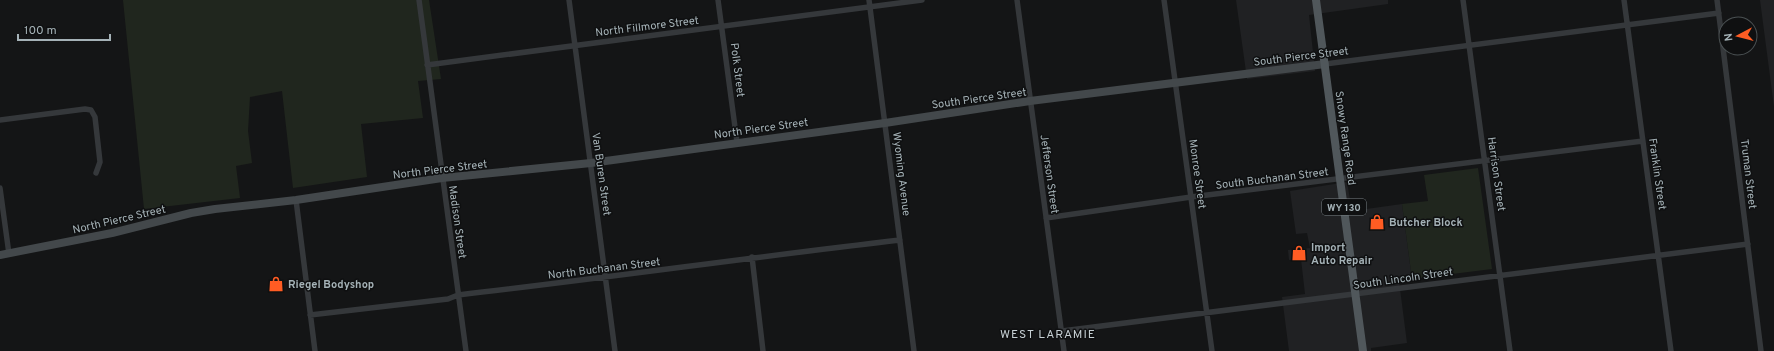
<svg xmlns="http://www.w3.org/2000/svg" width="1774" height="351" font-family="Overpass,sans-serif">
<rect width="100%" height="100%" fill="#141516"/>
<path fill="#202123" d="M1236,0H1388V4L1309,15L1315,71L1247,79Z
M1760,0H1774V107Z
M1347,182L1352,211L1402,204L1412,279L1399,281L1407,343L1371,348V351H1289L1282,297L1305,294L1301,259L1289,260L1288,250L1310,248L1307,233L1296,234L1290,191Z"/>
<path fill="#20261e" d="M123,0H429L441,79L418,81L423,118L361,124L367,177L293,188L282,91L250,97L248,131L252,163L236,166L240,198L144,209Z
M1478,168L1492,269L1412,279L1402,204L1428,201L1424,175Z"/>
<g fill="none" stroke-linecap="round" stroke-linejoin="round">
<path stroke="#35383b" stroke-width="5.5" d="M419,0L466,351
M569,0L615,351
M718,0L737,142
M869,0L914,351
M1017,0L1064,351
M1164,0L1212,351
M1463,0L1510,351
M1624,0L1671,351
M1717,0L1761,351
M1325,64L1719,13
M427,65L922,0
M0,120L85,109L91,110L95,117L100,162L96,173
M0,188L9,254
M296,200L315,351
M1046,218L1191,197L1643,141
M752,257L763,351
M310,315L448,299L458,295C606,278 753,257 900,240
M1062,331L1748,244"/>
<path stroke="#43484b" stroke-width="8" d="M0,255L112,233L191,213L215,209L296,200L442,178L591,163L885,123L1030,101L1325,64"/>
<path stroke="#50575b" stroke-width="8" d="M1316,0L1363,351"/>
</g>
<defs>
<g id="shop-bare" transform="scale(1.2)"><path d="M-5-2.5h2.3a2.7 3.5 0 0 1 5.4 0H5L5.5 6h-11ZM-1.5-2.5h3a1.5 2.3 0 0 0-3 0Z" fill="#ff5c23" stroke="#0f1011" stroke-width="2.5" paint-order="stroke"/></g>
</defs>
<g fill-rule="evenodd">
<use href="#shop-bare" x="1377" y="222"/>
<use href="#shop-bare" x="1299" y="253"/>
<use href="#shop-bare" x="276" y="284"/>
</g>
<g text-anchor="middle" stroke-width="3" stroke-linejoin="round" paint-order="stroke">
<rect fill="#0f1011" stroke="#788185" stroke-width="1" x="1322" y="199" width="44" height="16" rx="3"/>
<g font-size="10" font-weight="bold" fill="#a5b2b7">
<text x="1344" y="211">WY 130</text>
</g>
<g font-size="11" fill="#a5b2b7" stroke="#0f1011">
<text transform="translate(647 26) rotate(-7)" y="4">North Fillmore Street</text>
<text transform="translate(1301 56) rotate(-7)" y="4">South Pierce Street</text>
<text transform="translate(738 70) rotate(83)" y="4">Polk Street</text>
<text transform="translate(979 98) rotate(-8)" y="4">South Pierce Street</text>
<text transform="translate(761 128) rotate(-8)" y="4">North Pierce Street</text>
<text transform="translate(1346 138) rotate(82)" y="4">Snowy Range Road</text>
<text transform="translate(440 169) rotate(-7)" y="4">North Pierce Street</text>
<text transform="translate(602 174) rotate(82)" y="4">Van Buren Street</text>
<text transform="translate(902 174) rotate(83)" y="4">Wyoming Avenue</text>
<text transform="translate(1050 174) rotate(82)" y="4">Jefferson Street</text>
<text transform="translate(1198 174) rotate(82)" y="4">Monroe Street</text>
<text transform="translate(1497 174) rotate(82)" y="4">Harrison Street</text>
<text transform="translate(1658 174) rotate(82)" y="4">Franklin Street</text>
<text transform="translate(1749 174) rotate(83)" y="4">Truman Street</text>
<text transform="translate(1272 178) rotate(-7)" y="4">South Buchanan Street</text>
<text transform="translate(119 219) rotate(-13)" y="4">North Pierce Street</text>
<text transform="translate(458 222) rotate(82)" y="4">Madison Street</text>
<text transform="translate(604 268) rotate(-7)" y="4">North Buchanan Street</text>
<text transform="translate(1403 278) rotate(-8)" y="4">South Lincoln Street</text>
</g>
<g font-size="11" font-weight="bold" fill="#a5b2b7" stroke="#0f1011" text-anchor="start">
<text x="1389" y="226">Butcher Block</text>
<text x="1311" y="251">Import<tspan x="1311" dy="13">Auto Repair</tspan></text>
<text x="288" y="288">Riegel Bodyshop</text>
</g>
<g font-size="12" letter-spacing="1" fill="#c6cfd3" stroke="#0f1011">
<text x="1048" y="338">WEST LARAMIE</text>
</g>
</g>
<g transform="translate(1738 36) rotate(263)"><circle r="19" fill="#0f1011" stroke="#4b5153"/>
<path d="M0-3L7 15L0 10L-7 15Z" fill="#ff5c23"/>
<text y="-6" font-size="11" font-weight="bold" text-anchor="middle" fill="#a5b2b7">N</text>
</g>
<path d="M18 34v6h92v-6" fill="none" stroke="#a5b2b7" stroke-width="2"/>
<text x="24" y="34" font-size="12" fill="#a5b2b7" stroke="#0f1011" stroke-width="3" paint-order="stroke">100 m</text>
</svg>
